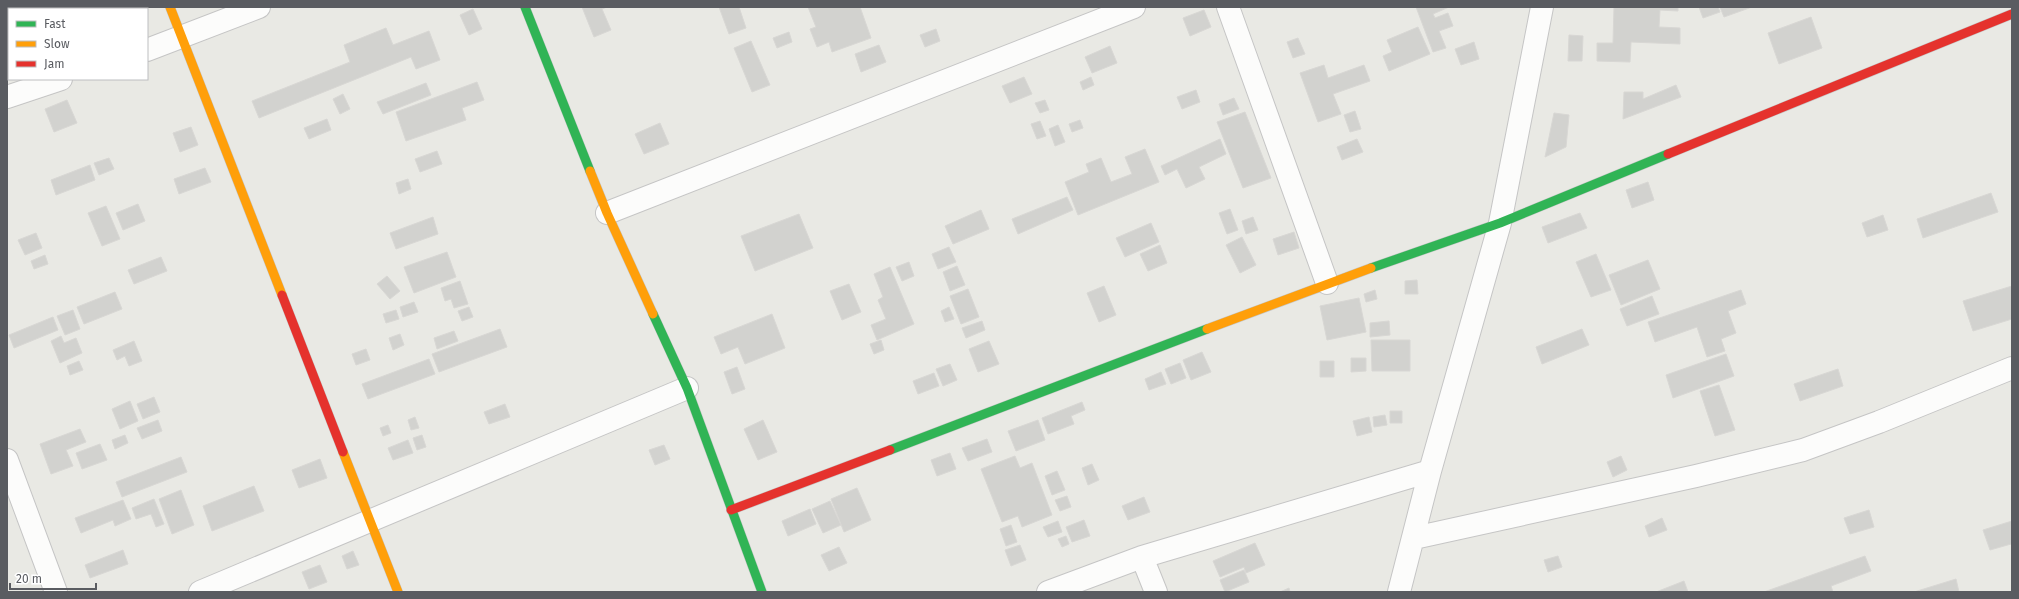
<svg xmlns="http://www.w3.org/2000/svg" width="2019" height="599" font-family="'Fira Sans',sans-serif">
<rect width="100%" height="100%" fill="#e9e9e4"/>
<path fill="#d2d2cf" stroke="#d8d7d4" d="M20,7H44L45,9H21Z
M47,7H68L69,9H48Z
M582,7H607L602,9L611,30L594,37Z
M719,7H739L746,28L729,34Z
M808,7H860L871,38L832,52L829,42L817,47L810,29L816,27Z
M1416,7H1449L1433,14L1435,18L1448,13L1453,26L1439,31L1446,48L1433,52Z
M1614,7H1678V11L1660,10L1659,27L1680,28V44L1631,42L1630,62L1597,61V43H1613Z
M1699,7H1718L1720,12L1703,18Z
M1720,7H1752L1724,17Z
M473,9L482,29L469,35L460,15Z
M1204,10L1211,27L1190,36L1183,18Z
M1811,17L1822,48L1779,64L1768,33Z
M1418,27L1430,54L1389,71L1383,56L1392,52L1387,40Z
M386,28L393,45L429,31L440,60L416,69L411,57L259,118L252,101L350,62L344,45Z
M936,29L940,41L925,47L920,35Z
M789,32L792,42L777,48L773,38Z
M1569,35L1583,36L1582,61H1568Z
M1298,38L1305,54L1293,58L1287,42Z
M751,41L770,85L752,92L734,48Z
M1474,42L1479,59L1461,65L1455,49Z
M879,45L886,62L861,72L855,54Z
M1110,46L1117,63L1092,73L1085,57Z
M1324,65L1328,78L1364,65L1370,81L1333,94L1341,114L1318,122L1300,73Z
M1024,77L1032,94L1010,103L1002,86Z
M1091,77L1094,85L1083,90L1080,82Z
M477,82L484,100L462,108L466,120L406,141L396,112Z
M426,83L431,95L383,114L377,102Z
M1676,85L1681,97L1623,119L1624,92H1643V99Z
M1196,90L1200,102L1182,109L1177,97Z
M343,94L350,109L340,114L333,99Z
M1234,98L1239,109L1223,115L1219,104Z
M67,100L77,123L54,132L45,109Z
M1045,100L1049,110L1040,113L1035,103Z
M1355,111L1361,129L1350,132L1344,115Z
M1245,112L1271,178L1243,188L1217,122Z
M1554,113L1569,115L1566,147L1545,157Z
M327,119L331,130L309,139L304,128Z
M1080,120L1083,128L1072,132L1069,124Z
M1040,121L1046,136L1037,139L1031,124Z
M660,123L669,144L644,154L635,134Z
M1058,125L1065,142L1055,146L1049,129Z
M191,127L198,145L180,152L173,133Z
M1220,139L1226,154L1199,167L1205,179L1186,188L1177,169L1165,175L1161,166Z
M1357,139L1363,152L1342,160L1337,147Z
M1145,149L1159,182L1078,215L1065,182L1089,172L1086,164L1101,158L1111,182L1132,174L1125,157Z
M437,151L442,164L420,172L415,159Z
M109,158L114,169L99,175L94,163Z
M90,165L95,180L56,195L51,180Z
M205,168L211,182L179,194L174,179Z
M408,179L411,189L399,194L396,183Z
M1648,182L1654,200L1632,208L1626,190Z
M1991,193L1998,212L1923,238L1917,219Z
M1067,197L1073,210L1018,234L1012,219Z
M138,204L145,221L123,230L116,213Z
M106,206L120,239L102,246L88,213Z
M1230,209L1238,230L1227,234L1219,213Z
M981,210L989,229L953,244L945,226Z
M1580,213L1587,228L1548,243L1542,227Z
M799,214L813,248L755,271L741,236Z
M1883,215L1888,230L1867,237L1862,223Z
M433,217L438,234L396,249L390,233Z
M1253,217L1258,230L1246,234L1242,221Z
M1151,223L1159,242L1125,257L1116,238Z
M1294,232L1299,248L1278,255L1273,239Z
M36,233L42,248L25,255L18,240Z
M1242,237L1256,265L1240,273L1226,245Z
M1160,245L1167,263L1148,271L1140,254Z
M949,247L956,262L938,269L932,254Z
M447,252L456,277L414,293L404,267Z
M1596,254L1611,290L1591,297L1576,262Z
M45,255L48,264L34,269L31,261Z
M161,257L167,271L134,284L128,270Z
M1648,260L1660,289L1621,305L1609,275Z
M909,262L914,276L902,281L896,267Z
M957,266L965,285L950,291L943,272Z
M890,267L914,324L877,340L871,325L886,319L878,300L883,297L874,274Z
M387,276L400,291L390,299L377,284Z
M1417,280L1418,294H1405V281Z
M460,281L468,304L454,308L451,299L445,301L441,288Z
M849,284L861,312L842,320L830,291Z
M1104,286L1116,315L1099,322L1087,293Z
M2012,286V319L1973,331L1963,301Z
M968,289L979,317L961,324L950,296Z
M1375,290L1377,299L1366,302L1364,294Z
M1741,290L1746,304L1728,311L1736,333L1721,339L1725,351L1707,357L1697,327L1655,342L1648,322Z
M115,292L122,309L84,324L77,307Z
M1652,296L1659,314L1627,326L1620,309Z
M1359,298L1366,332L1327,340L1320,306Z
M414,302L418,312L403,317L400,307Z
M469,307L473,317L462,321L458,311Z
M949,307L954,319L945,322L941,311Z
M73,310L80,329L65,335L57,316Z
M396,310L399,319L386,323L383,314Z
M772,314L785,348L745,364L738,347L721,354L714,337Z
M53,317L58,330L14,348L9,335Z
M982,321L985,330L966,338L962,328Z
M1389,321L1390,335L1370,337V323Z
M500,329L507,347L439,372L432,354Z
M1582,329L1589,345L1542,364L1536,347Z
M454,331L458,341L437,349L434,338Z
M400,334L404,345L393,350L389,338Z
M61,336L64,343L76,338L82,353L60,363L51,341Z
M881,340L884,350L874,354L870,344Z
M1371,340H1410V371H1372Z
M134,341L142,361L129,366L125,356L117,360L113,350Z
M989,341L999,364L978,372L969,349Z
M366,349L370,360L356,365L352,354Z
M1202,352L1211,372L1191,380L1183,360Z
M1726,354L1734,376L1673,398L1666,375Z
M1351,358H1366V371L1351,372Z
M429,359L435,374L368,399L362,384Z
M79,361L83,370L70,375L67,366Z
M1320,361H1334V377H1320Z
M1180,363L1186,378L1171,384L1165,369Z
M950,364L957,380L943,386L936,369Z
M737,367L745,389L732,394L724,372Z
M1838,369L1843,386L1800,401L1794,384Z
M1161,372L1166,384L1149,390L1145,379Z
M934,373L939,386L918,394L913,381Z
M1719,385L1735,430L1715,436L1700,391Z
M154,397L160,412L143,419L137,404Z
M130,401L138,421L120,429L112,409Z
M1082,402L1085,410L1071,416L1074,424L1048,434L1042,418Z
M505,404L510,417L489,424L484,412Z
M1390,411H1402V423H1390Z
M1385,415L1387,425L1374,427L1373,417Z
M415,417L419,428L411,430L408,420Z
M1369,417L1372,432L1357,436L1353,421Z
M158,420L162,431L142,439L137,428Z
M763,420L777,452L758,460L744,429Z
M1038,420L1045,440L1016,451L1008,431Z
M388,425L391,433L383,436L380,428Z
M80,429L86,442L66,450L73,466L51,474L40,444Z
M125,435L128,443L115,449L112,440Z
M422,435L426,447L417,450L413,438Z
M987,439L992,452L968,461L962,448Z
M408,440L413,453L393,460L388,448Z
M100,444L107,460L82,469L76,453Z
M664,445L670,459L655,465L649,450Z
M950,453L956,469L937,476L931,460Z
M1015,456L1020,468L1032,463L1052,515L1022,527L1018,516L1002,522L981,469Z
M1621,456L1627,470L1613,477L1607,462Z
M181,457L187,472L122,497L116,482Z
M320,459L327,478L299,488L292,470Z
M1092,464L1099,480L1088,485L1082,468Z
M1057,471L1065,490L1052,495L1045,476Z
M254,486L264,511L212,531L203,506Z
M857,488L871,520L844,532L831,499Z
M181,490L194,525L172,534L159,499Z
M1067,496L1071,507L1060,511L1055,500Z
M1144,497L1150,512L1128,520L1122,506Z
M154,499L164,524L156,527L151,514L136,519L132,508Z
M123,500L131,519L115,526L113,520L81,533L75,518Z
M830,501L841,525L823,533L812,509Z
M810,509L816,524L788,536L782,521Z
M1869,510L1874,527L1850,534L1844,518Z
M1662,518L1667,530L1649,537L1645,526Z
M1084,520L1090,536L1072,542L1066,527Z
M1058,521L1062,532L1048,537L1043,527Z
M2012,521V547L2011,544L1990,550L1983,530Z
M1011,525L1017,542L1006,546L1000,529Z
M1066,536L1069,544L1062,547L1058,539Z
M1255,543L1265,565L1246,573L1244,567L1220,577L1213,561Z
M1020,545L1026,560L1011,566L1005,550Z
M839,547L847,563L829,571L821,555Z
M123,550L128,564L90,578L85,565Z
M353,551L359,565L347,569L342,556Z
M1558,556L1562,567L1548,572L1544,560Z
M1865,556L1871,571L1831,586L1833,592H1764Z
M320,565L327,582L309,589L302,572Z
M1244,570L1249,582L1225,592L1220,580Z
M1956,579L1959,592H1914Z
M1684,581L1688,592H1656Z
M1289,588L1290,592H1280Z"/>
<g fill="none" stroke-linecap="round" stroke-linejoin="round">
<g stroke="#c5c5c5" stroke-width="24">
<path id="street" d="M1228,7L1327,283
M147,50L259,7
M7,97L61,79
M607,213L1134,7
M7,460L56,592
M1414,538L1696,476L1803,450L1879,422L2012,368
M1142,557L1156,592
M200,592L687,388
M1048,592L1142,557L1430,471
M1399,592L1430,471L1500,223L1542,7"/>
</g>
<g stroke="#c5c6c6" stroke-width="10">
<path id="fast" d="M525,7L590,171
M1371,268L1500,223L1668,154
M653,314L687,388L762,592
M890,450L1207,329"/>
</g>
<g stroke="#c5c6c6" stroke-width="10">
<path id="slow" d="M170,7L282,295
M590,171L607,213L653,314
M1207,329L1371,268
M343,452L398,592"/>
</g>
<g stroke="#c5c6c6" stroke-width="10">
<path id="jam" d="M1668,154L2012,14
M282,295L343,452
M731,510L890,450"/>
</g>
<use href="#street" stroke="#fcfcfb" stroke-width="22"/>
<use href="#fast" stroke="#30b455" stroke-width="9"/>
<use href="#slow" stroke="#ff9f0a" stroke-width="9"/>
<use href="#jam" stroke="#e5322d" stroke-width="9"/>
</g>
<rect width="2019" height="599" fill="none" stroke="#5a5c61" stroke-width="16"/>
<rect x="8" y="8" width="140" height="72" fill="#ffffff" stroke="#bdbec0"/>
<rect x="16" y="21" width="20" height="6" fill="#30b455" stroke="#bdbec0"/>
<text x="44" y="28" font-size="12" fill="#5a5c61">Fast</text>
<rect x="16" y="41" width="20" height="6" fill="#ff9f0a" stroke="#bdbec0"/>
<text x="44" y="48" font-size="12" fill="#5a5c61">Slow</text>
<rect x="16" y="61" width="20" height="6" fill="#e5322d" stroke="#bdbec0"/>
<text x="44" y="68" font-size="12" fill="#5a5c61">Jam</text>
<path d="M10 583v6h86v-6" fill="none" stroke="#5a5c61" stroke-width="2"/>
<text x="16" y="583" font-size="12" fill="#5a5c61" stroke="#ffffff" stroke-width="3" paint-order="stroke">20 m</text>
</svg>
